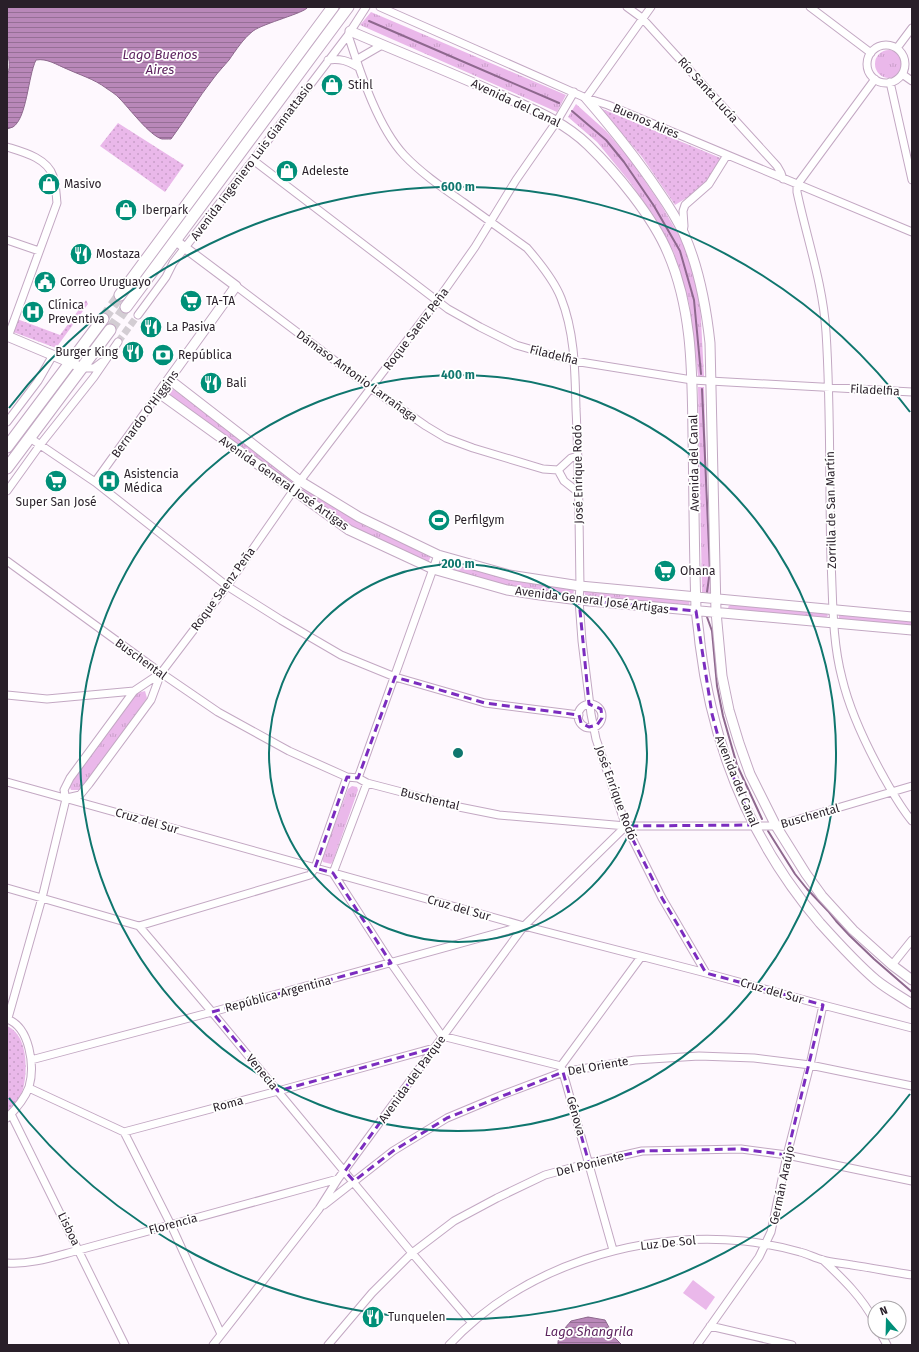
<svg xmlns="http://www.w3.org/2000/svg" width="919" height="1352" font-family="'Fira Sans',sans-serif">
<defs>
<pattern id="grass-tufts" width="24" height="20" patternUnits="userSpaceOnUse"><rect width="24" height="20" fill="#eab8ea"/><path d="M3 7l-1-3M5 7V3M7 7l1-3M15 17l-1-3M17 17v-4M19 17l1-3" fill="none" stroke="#c99ec9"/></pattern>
<pattern id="park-dots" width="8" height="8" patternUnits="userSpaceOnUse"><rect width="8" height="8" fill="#eab8ea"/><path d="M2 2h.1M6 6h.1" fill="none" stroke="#c99ec9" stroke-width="1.8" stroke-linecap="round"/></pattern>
<pattern id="water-rules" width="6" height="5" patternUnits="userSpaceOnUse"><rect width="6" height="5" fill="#b988b9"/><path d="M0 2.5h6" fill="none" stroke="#966f96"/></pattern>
</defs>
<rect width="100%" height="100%" fill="#fef8fe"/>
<path fill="url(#grass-tufts)" d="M336,12H337L268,106L243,143L148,272L145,269Z
M371,12L566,95L557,112L360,25Z
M875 64a14 14 0 1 1 28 0a14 14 0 1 1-28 0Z
M576,104L606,131L630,159L660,203L685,246L700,301L704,376H698L689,303L674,253L654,216L629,181L597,142L568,117Z
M698,387H704L710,594L702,592Z
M173,389L295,480L291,486L169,394Z
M304,487L365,526L431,556L428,563L361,533L301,493Z
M442,560L573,589L574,592L571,596L506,586L439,568Z
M585,590L690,600L689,606L586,597L584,592Z
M731,604L826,612L828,616L825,618L730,611L728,607Z
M839,614L912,620V627L839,619Z
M145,691L147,698L82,790H71L69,785L137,693Z
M352,786L357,787L358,790L333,861L331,864L323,862L322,858L348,789Z"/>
<path fill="url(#park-dots)" d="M600,108L723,159L706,186L675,205L642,157Z
M118,123L184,165L165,192L100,146Z
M86,300L88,304L56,348L13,332L17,319L60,335Z
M7,1026C28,1035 28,1070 23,1089C21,1096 14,1104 10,1110L7,1112Z"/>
<path fill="#eab8ea" d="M693,1280L715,1297L706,1310L683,1293Z"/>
<path fill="url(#water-rules)" stroke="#8e688e" d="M7,7H308C305,13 264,23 253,31C243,39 236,50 229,60C224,66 218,72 213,79C198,98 186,119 171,139C168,139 164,139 162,139C150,136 129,108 120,99C116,94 110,91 106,88C94,79 80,75 67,69C57,65 47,58 36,60C28,76 27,118 13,127C11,128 9,128 7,129V75C10,71 10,58 7,55Z
M588,1317L605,1320L615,1338L622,1345H558C557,1336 565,1328 571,1321Z"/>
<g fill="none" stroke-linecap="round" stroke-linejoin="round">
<path stroke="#8e688e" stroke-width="2" d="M369,21L559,103
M572,111L606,140L624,162L654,206L680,251L694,300L701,374
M702,389L710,571L707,592
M707,617L712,631L717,686L723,716L737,765L762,819
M768,831L795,874L807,889L828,911L836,921L850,936L874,959L912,992"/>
<path stroke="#d3cdd3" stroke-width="7" stroke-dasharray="7 3.5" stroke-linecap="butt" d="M118,342L138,315"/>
<path stroke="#d3cdd3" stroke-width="11" stroke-dasharray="11 5.5" stroke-linecap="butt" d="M103,319L120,295
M110,330L126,307"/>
<g stroke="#c3a8c3" stroke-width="9">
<path id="minor" d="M380,7L586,98L608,105L912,232
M627,7L642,18L777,166L781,173L783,179
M810,7L871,53
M348,35C360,71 377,126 404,155C421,173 443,188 463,202C484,217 506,233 527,248C540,263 554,280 561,298C575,333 575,372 576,409C579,468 579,527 580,586L579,600L582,641L591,714L596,739L626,826L662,898L706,973
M867 64a19 19 0 1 1 38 0a19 19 0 1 1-38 0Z
M897,48L912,28
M328,60C340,58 348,61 358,67
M356,60L382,45
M902,74L912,81
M875,79L797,185V192C807,239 823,284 826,332C831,408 829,485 831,561C833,600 832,640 842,678C850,712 865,743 882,774C891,790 900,807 912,821
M890,82L912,180
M586,98L651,7
M7,147C23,152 47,158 53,176C56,185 56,194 57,203L8,337
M253,160L448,309L480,327L516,345L554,356L574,361L692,380L912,392
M683,232L684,226L683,211L685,205L709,184L727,155
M7,240L39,251
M236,286L371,388L426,426L446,438L473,448L543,469L558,470
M138,315L166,277L173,263L253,160L348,35L366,7
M82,368H94L102,362
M7,422L38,381L53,355
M30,438L95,482L227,586L281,620L341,655L395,677L485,703L579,715
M95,482L159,393
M7,491L40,445L94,377L118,342
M578,492L564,481L558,470L571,458L578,456
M7,561L161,673L218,712L289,751L347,777L358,778L367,783L459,807L499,815L626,826H776L912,786
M7,695L47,699L134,691
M578 716a12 12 0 1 1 24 0a12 12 0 1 1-24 0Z
M358,778L438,555
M7,782L524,926L706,973L823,1005L912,1028
M367,783L333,873L391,963L442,1036L561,1066
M67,798L80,795L89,784L151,700L161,673L227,586L300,481L437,301L475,247L516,180L557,121L574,92
M7,888L139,926L212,1012L412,1253L472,1323
M139,926L310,875L315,868L347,777
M892,965L912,940
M8,1018L42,898L66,799L64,790L70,778L134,691L161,673
M7,1019C30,1027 35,1066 29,1087C25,1098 15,1110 7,1118
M31,1060L212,1012L523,926
M561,1066L641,957
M562,1069L613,1250
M29,1088L124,1132L278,1091L434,1048
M11,1114L125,1345
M124,1132L171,1225L221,1334
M324,1205L393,1151L447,1118L502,1095L563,1072L635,1060L699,1056L754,1058L810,1065L912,1086
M823,1260C843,1279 862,1297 875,1322
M7,1263C31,1265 56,1256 79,1250L338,1179
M710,1326L792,1345
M880,1332L887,1345
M213,1345L319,1209L338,1179L524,926L626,826
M328,1345L372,1293L412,1253L454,1221L497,1198L545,1175L589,1163L642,1151L741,1149L787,1155L912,1181
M449,1345C523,1266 638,1231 744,1241C762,1243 782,1247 800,1252C808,1254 815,1258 823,1260C832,1263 843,1263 852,1265C872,1268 892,1272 912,1275
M697,1345L759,1257L771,1232L787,1155L810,1065L823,1005"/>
</g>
<g stroke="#c3a8c3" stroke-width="11">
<path id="tertiary" d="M350,31C401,53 452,73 503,96C534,110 563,121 588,145C616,172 653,217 668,253C693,311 692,374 693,435C694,493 694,550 696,608C697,620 699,632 700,644C713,750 751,842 820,923C838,943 856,963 876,980C887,989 900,996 912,1004
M586,98C612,128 637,159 659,192C668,205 677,219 684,234C699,268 706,306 710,343L716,612L722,676L729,710L739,743L750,774L776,826L806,874L822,896L853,930L892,965L912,980
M176,241L236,286L159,393L349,530L433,569L507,590L540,595L579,600L912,630
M7,336L76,365
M170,380L300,481L359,517L438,555L509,575L580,586L912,617"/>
</g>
<g stroke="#c3a8c3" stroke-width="13">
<path id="primary" d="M120,295L333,7
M126,307L348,7
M7,447L103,319
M7,468L110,330"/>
</g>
<use href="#minor" stroke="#fff" stroke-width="7"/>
<use href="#tertiary" stroke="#fff" stroke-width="9"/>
<use href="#primary" stroke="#fff" stroke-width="11"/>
</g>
<path fill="none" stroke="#7b2cbf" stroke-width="3" stroke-dasharray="8 5" stroke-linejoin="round" d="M579,600L696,611L712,714L721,747L753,825L626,826L662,898L706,973L823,1005L787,1155L741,1149L642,1151L589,1163L563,1072L447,1118L393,1151L354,1181L345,1171L434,1048L278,1091L212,1012L391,963L333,873L315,868L347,777L358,778L395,677L485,703L579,715L581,723L589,727L597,725L602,718L601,709L589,704Z"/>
<g fill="none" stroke="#0f766e" stroke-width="2">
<circle cx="458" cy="753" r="189"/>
<circle cx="458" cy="753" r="378"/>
<path d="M910 1094A566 566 0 0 1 9 1098M9 408A566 566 0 0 1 910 412"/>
</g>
<defs>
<g id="shop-disc" transform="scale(1.15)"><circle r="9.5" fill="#008f78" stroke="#fff"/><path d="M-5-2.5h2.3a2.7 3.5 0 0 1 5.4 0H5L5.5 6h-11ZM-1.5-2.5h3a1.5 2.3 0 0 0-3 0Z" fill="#fff"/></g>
<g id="restaurant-disc" transform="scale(1.15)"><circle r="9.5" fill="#008f78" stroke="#fff"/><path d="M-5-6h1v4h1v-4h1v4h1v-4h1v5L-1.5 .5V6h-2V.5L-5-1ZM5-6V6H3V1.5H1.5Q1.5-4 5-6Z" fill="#fff"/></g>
<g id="civic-disc" transform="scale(1.15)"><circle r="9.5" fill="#008f78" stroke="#fff"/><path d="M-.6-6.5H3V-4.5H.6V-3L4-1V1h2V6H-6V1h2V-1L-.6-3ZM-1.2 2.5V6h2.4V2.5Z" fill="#fff"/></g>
<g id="supermarket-disc" transform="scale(1.15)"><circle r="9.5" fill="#008f78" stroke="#fff"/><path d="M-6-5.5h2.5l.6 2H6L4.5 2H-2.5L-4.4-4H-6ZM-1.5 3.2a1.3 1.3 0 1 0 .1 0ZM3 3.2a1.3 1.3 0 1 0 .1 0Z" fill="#fff"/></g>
<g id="hospital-disc" transform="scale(1.15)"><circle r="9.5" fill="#008f78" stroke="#fff"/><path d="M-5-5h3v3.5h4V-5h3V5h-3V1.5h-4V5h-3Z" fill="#fff"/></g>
<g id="bank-disc" transform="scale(1.15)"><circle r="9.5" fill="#008f78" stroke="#fff"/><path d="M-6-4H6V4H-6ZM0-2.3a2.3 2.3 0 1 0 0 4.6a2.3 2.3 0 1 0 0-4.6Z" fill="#fff"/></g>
<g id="stadium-disc" transform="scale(1.15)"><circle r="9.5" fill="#008f78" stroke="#fff"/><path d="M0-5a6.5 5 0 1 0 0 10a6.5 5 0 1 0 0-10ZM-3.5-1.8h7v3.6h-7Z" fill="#fff"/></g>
</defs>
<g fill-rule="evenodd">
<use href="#shop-disc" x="332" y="85"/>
<use href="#shop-disc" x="287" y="171"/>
<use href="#shop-disc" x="49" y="184"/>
<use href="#shop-disc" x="126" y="210"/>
<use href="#restaurant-disc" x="81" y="254"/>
<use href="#civic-disc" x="45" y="282"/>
<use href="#supermarket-disc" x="191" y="301"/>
<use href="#hospital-disc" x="33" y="312"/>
<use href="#restaurant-disc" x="151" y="327"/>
<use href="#restaurant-disc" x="133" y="352"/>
<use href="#bank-disc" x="163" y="355"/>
<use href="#restaurant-disc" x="211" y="383"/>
<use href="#supermarket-disc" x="56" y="481"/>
<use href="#hospital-disc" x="109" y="481"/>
<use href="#stadium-disc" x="439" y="520"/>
<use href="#supermarket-disc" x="665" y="571"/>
<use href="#restaurant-disc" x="373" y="1317"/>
</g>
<g text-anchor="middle" stroke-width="3.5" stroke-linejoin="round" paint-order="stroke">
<g font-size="12" fill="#291f29" stroke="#fff" text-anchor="start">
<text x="348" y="89">Stihl</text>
<text x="302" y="175">Adeleste</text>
<text x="64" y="188">Masivo</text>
<text x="142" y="214">Iberpark</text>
<text x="96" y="258">Mostaza</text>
<text x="60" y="286">Correo Uruguayo</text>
<text x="206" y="305">TA-TA</text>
<text x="48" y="309">Clínica<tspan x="48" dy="14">Preventiva</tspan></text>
<text x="166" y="331">La Pasiva</text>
<text x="118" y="356" text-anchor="end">Burger King</text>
<text x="178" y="359">República</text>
<text x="226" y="387">Bali</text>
<text x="124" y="478">Asistencia<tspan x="124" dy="14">Médica</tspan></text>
<text x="56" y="506" text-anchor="middle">Super San José</text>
<text x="454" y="524">Perfilgym</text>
<text x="680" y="575">Ohana</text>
<text x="388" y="1321">Tunquelen</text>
</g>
<g font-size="12" fill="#291f29" stroke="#fff">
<text transform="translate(708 90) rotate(48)" y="4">Río Santa Lucía</text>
<text transform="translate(516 103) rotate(25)" y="4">Avenida del Canal</text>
<text transform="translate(646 121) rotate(23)" y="4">Buenos Aires</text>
<text transform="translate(252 161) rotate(-53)" y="4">Avenida Ingeniero Luis Giannattasio</text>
<text transform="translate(416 329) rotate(-53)" y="4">Roque Saenz Peña</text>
<text transform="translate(554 355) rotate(14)" y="4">Filadelfia</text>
<text transform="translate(357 376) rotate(36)" y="4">Dámaso Antonio Larrañaga</text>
<text transform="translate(875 390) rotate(3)" y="4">Filadelfia</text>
<text transform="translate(145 414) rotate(-54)" y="4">Bernardo O'Higgins</text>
<text transform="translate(694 463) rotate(-91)" y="4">Avenida del Canal</text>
<text transform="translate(578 474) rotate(-91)" y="4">José Enrique Rodó</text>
<text transform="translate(284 483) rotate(35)" y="4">Avenida General José Artigas</text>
<text transform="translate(831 510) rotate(-91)" y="4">Zorrilla de San Martín</text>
<text transform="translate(223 589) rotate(-54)" y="4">Roque Saenz Peña</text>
<text transform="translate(592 600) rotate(7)" y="4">Avenida General José Artigas</text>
<text transform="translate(141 659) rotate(36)" y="4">Buschental</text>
<text transform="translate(737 781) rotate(68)" y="4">Avenida del Canal</text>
<text transform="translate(616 793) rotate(70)" y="4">José Enrique Rodó</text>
<text transform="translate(430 799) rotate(14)" y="4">Buschental</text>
<text transform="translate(810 816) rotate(-16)" y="4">Buschental</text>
<text transform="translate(147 821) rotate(16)" y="4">Cruz del Sur</text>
<text transform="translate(459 908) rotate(16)" y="4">Cruz del Sur</text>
<text transform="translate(772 991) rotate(16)" y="4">Cruz del Sur</text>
<text transform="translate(278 994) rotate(-15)" y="4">República Argentina</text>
<text transform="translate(598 1066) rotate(-10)" y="4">Del Oriente</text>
<text transform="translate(262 1072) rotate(50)" y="4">Venecia</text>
<text transform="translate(412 1079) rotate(-54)" y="4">Avenida del Parque</text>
<text transform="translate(228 1104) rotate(-15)" y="4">Roma</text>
<text transform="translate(576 1116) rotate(74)" y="4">Génova</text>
<text transform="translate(590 1164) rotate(-14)" y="4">Del Poniente</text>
<text transform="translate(782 1185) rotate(-78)" y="4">Germán Araújo</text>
<text transform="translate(173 1224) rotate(-15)" y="4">Florencia</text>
<text transform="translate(69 1229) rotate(64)" y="4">Lisboa</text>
<text transform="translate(668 1243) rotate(-6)" y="4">Luz De Sol</text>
</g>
<g font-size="13" font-style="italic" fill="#5d235f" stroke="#fff">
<text x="160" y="59">Lago Buenos<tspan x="160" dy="15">Aires</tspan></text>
<text x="589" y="1336">Lago Shangrila</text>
</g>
</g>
<circle cx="458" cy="753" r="6" fill="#0f766e" stroke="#fff" stroke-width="2"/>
<g font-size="12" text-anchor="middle" font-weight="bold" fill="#0f766e" stroke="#fff" stroke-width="3.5" stroke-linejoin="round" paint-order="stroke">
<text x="458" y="191">600 m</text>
<text x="458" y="379">400 m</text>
<text x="458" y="568">200 m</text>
</g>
<rect width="919" height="1352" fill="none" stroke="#291f29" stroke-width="16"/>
<g transform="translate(887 1320) rotate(340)"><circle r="19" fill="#ffffff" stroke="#a9a5a9"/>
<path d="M0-3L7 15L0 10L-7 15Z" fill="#008f78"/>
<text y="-6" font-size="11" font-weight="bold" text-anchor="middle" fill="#291f29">N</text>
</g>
</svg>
